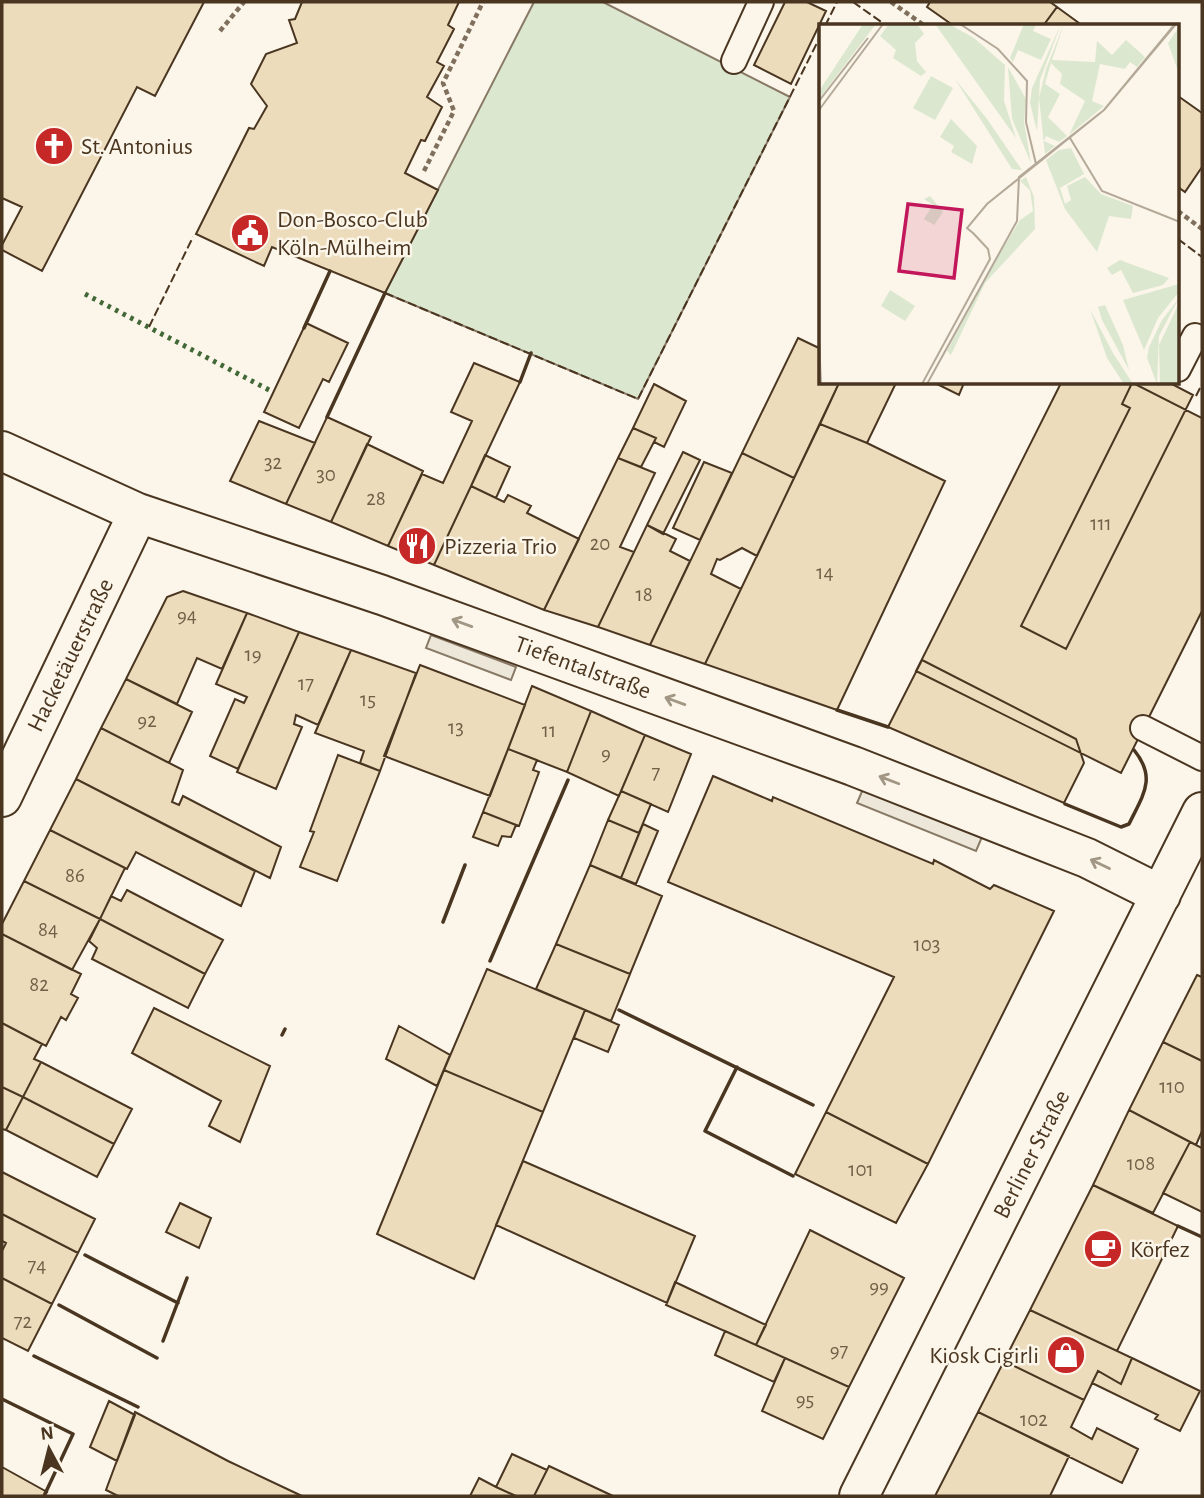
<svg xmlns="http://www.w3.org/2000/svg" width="1204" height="1498" font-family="'Alegreya Sans',sans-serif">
<rect width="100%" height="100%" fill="#fbf6e9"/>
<path fill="#dce7d0" stroke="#887966" stroke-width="2" d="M534,2H603L790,97L638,399L385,293Z"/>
<path fill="#ede7d9" stroke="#887966" stroke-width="2" d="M431,635L516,667L511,680L426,648Z
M863,789L982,837L976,851L857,803Z"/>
<path fill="#ecdcbc" stroke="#4a3520" stroke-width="2" d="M2,2H204L155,96L137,87L42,271L2,250V245L22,207L2,198Z
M302,2H459L448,25L454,29L437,62L444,66L427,97L442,107L425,141L421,140L405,173L438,190L385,293L272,247L264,266L196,234L249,128L254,129L267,106L251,84L266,54L297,43L289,20L295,19Z
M785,2H807L826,11L791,84L754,65Z
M930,2H1050L1057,7L1043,26H954L927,7Z
M1057,7L1083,26H1043Z
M1178,96L1202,113V167L1185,192L1178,187Z
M306,323L348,343L329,382L323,379L299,428L264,412Z
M798,338L821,349V383H839L794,478L742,453Z
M474,363L520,382L434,565L388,546L422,474L443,483L472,421L451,412Z
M839,383H896L867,443L820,424Z
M935,383H964L959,395Z
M1061,383H1133L1202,418V611L1121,773L916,671Z
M1132,383H1170L1193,395L1066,649L1021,626L1130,408L1122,404Z
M654,384L686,401L664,447L654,442L656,438L633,428Z
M327,417L371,437L331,522L286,504Z
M259,421L315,443L286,504L230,481Z
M820,424L867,443L945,481L837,710L705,664Z
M633,428L656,438L641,467L618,458Z
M367,444L423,471L388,546L331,522Z
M683,452L700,460L663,534L647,525Z
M742,453L794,478L757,556L742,548L720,560L717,559L711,574L741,589L705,664L650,645Z
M485,455L510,467L496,498L471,486Z
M618,458L655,473L620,547L634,552L598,627L544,610Z
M704,462L732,473L700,540L673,528Z
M471,486L504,502L508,495L531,506L527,513L579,539L544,610L434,565Z
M647,525L676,539L670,551L690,561L650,645L598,627Z
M183,591L247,613L222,669L197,658L177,704L126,679L167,597Z
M247,613L299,632L238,769L210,756L235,699L244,703L247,697L216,684Z
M299,632L351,650L318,725L296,715L294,724L302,727L276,789L237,772Z
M351,650L416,673L380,771L360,763L364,751L315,733Z
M922,660L1076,739L1084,763L1064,803L888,727Z
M420,665L525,705L490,796L384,756Z
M126,679L192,712L169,763L101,728Z
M532,686L591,711L567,772L508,749Z
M591,711L645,735L619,796L567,772Z
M101,728L183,770L172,802L179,805L183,796L281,847L270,878L76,779Z
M645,735L691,754L668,812L621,791Z
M508,749L537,760L533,770L539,772L519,826L483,812Z
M338,755L380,771L337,881L300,867L314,832L310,831Z
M713,776L772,801L773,797L933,864L934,860L990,889L994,885L1054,911L928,1164L826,1112L894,977L668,882Z
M76,779L255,871L241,906L136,852L127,869L50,830Z
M621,791L651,804L639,833L608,820Z
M483,812L516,825L511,837L502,836L498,846L473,837Z
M608,820L639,833L621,878L590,865Z
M643,824L658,831L636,884L621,878Z
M50,830L125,868L100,919L24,881Z
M590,865L662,896L630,974L556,944Z
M24,881L100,919L72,970L2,934V924Z
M127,890L223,940L205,974L100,919L111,896L121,901Z
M100,919L205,974L188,1008L92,959L97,948L89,941Z
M2,934L81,974L71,994L78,998L66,1020L61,1017L46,1046L2,1023Z
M556,944L630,974L611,1021L536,989Z
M487,969L585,1010L543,1112L444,1070Z
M1197,975L1202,977V1061L1163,1042Z
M154,1008L270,1066L240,1142L209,1126L221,1101L132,1053Z
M585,1010L619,1025L608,1052L574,1038Z
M2,1023L42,1044L34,1059L41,1062L23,1097L2,1087Z
M399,1026L450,1055L437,1086L386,1059Z
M1163,1042L1202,1061V1131L1196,1145L1129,1110Z
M41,1062L132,1109L114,1144L23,1097Z
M444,1070L543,1112L474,1279L377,1234Z
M2,1087L23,1097L6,1130L2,1129Z
M23,1097L114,1144L97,1177L6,1130Z
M1129,1110L1190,1142L1153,1213L1093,1185Z
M826,1112L928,1164L896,1223L795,1174Z
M1190,1142L1202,1148V1212L1163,1193Z
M523,1161L695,1236L667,1303L496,1225Z
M2,1172L95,1219L78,1253L2,1214Z
M1093,1185L1178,1226L1117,1351L1030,1310Z
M180,1203L211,1218L199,1248L166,1232Z
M2,1214L78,1253L52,1304L2,1278V1251L6,1243L2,1241Z
M810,1230L904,1278L849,1387L756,1345Z
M2,1278L52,1304L28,1351L2,1338Z
M675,1282L766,1325L756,1345L666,1305Z
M1030,1310L1132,1358L1121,1384L1098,1371L1084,1400L1004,1361Z
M725,1331L785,1358L774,1382L715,1355Z
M785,1358L849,1387L823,1439L762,1411Z
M1132,1358L1200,1391L1180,1431L1155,1419L1158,1415L1092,1383L1098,1371L1121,1384Z
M1004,1361L1084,1400L1071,1427L1092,1439L1097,1428L1138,1449L1122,1483L978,1412Z
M109,1401L135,1415L117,1461L90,1447Z
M135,1412L228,1461L302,1496H118L106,1490Z
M978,1412L1069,1456L1050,1496H935Z
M512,1454L547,1470L534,1496H516L496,1487Z
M549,1466L613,1496H534Z
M2,1467L47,1492L44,1496H2Z
M479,1478L496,1487L516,1496H470Z"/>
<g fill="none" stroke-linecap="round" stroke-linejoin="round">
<g stroke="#4a3520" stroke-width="28">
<path id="service" d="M734,61L761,2
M1178,369L1195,336
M1143,728L1202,758"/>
</g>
<g stroke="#4a3520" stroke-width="42">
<path id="minor" d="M2,451L138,513L382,595L853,766L1087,858L1161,895
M2,797L138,513
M859,1496L1202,812"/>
</g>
<path stroke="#7f6f5c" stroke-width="4.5" stroke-dasharray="5 3.5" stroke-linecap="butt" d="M891,2L925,26
M220,31L244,2
M424,171L454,111L443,83L483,2
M1178,211L1202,229"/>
<use href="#service" stroke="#fbf6e9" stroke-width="24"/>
<use href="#minor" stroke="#fbf6e9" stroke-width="38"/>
<path stroke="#436837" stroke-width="5" stroke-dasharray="3.5 5" stroke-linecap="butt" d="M85,294L273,392"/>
<path stroke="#4a3520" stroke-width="2" stroke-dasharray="9 3.5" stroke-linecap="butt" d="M853,2L887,26
M825,26L837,2
M1178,239L1202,257
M385,293L638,399L821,35
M149,327L193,237
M1196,396L1202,384"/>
<path stroke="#4a3520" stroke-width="3.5" d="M304,328L330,271
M520,382L531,353
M327,417L385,293
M837,710L888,727
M1065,804L1121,827L1129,824C1143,795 1157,778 1134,750
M443,922L465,865
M490,961L568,780
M619,1010L813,1105
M282,1035L285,1029
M737,1067L705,1131L793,1176
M1178,1226L1202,1237
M85,1255L178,1303
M59,1305L157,1358
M163,1341L187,1278
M34,1356L138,1407
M2,1399L73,1434L44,1496"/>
</g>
<defs><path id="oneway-shaft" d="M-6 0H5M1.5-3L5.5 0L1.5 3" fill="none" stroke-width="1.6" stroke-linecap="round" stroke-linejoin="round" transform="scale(1.75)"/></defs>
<g stroke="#a29684">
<use href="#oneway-shaft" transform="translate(462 623) rotate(-160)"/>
<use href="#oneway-shaft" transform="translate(675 701) rotate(-160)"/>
<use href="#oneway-shaft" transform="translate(889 780) rotate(-159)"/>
<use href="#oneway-shaft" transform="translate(1100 864) rotate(-154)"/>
</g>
<defs>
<g id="church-disc" transform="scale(2.0125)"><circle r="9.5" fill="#c62828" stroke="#fbf6e9"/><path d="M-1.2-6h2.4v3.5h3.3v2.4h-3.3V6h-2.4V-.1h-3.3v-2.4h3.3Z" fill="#fff"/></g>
<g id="civic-disc" transform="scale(2.0125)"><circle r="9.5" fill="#c62828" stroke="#fbf6e9"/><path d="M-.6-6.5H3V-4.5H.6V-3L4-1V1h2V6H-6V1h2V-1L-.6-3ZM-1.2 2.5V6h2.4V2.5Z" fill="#fff"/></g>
<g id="restaurant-disc" transform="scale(2.0125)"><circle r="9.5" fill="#c62828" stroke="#fbf6e9"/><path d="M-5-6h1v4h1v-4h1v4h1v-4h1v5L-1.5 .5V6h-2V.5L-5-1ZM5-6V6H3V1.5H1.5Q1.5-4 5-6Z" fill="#fff"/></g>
<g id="cafe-disc" transform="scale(2.0125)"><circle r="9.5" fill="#c62828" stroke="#fbf6e9"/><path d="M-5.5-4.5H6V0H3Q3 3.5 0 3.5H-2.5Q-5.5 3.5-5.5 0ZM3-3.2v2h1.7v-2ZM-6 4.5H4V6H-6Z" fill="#fff"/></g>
<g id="shop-disc" transform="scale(2.0125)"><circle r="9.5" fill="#c62828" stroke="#fbf6e9"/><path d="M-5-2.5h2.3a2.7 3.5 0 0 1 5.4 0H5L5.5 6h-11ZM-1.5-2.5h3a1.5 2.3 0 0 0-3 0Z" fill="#fff"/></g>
</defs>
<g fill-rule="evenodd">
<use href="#church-disc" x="54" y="146"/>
<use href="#civic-disc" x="250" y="233"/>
<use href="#restaurant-disc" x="417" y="546"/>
<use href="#cafe-disc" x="1103" y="1249"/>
<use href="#shop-disc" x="1066" y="1355"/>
</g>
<g text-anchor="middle" stroke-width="5" stroke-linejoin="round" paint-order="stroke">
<g font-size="21" fill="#725f47">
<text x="273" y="469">32</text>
<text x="326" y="481">30</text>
<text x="376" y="505">28</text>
<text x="1101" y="530">111</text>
<text x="600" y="550">20</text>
<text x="825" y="579">14</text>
<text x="644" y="601">18</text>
<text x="187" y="622">94</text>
<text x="253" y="661">19</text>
<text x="306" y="690">17</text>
<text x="368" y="706">15</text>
<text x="147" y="727">92</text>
<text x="456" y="734">13</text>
<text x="549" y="737">11</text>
<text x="606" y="760">9</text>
<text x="656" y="779">7</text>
<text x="75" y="882">86</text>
<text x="48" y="936">84</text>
<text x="927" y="951">103</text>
<text x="39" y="991">82</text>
<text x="1172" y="1093">110</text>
<text x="1141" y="1170">108</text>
<text x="861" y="1176">101</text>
<text x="37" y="1272">74</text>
<text x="879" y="1293">99</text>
<text x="23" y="1328">72</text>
<text x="839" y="1357">97</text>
<text x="805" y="1406">95</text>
<text x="1034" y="1426">102</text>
</g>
<g font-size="24" fill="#4a3520" stroke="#fbf6e9" text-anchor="start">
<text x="81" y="154">St. Antonius</text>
<text x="277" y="227">Don-Bosco-Club<tspan x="277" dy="28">Köln-Mülheim</tspan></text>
<text x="444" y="554">Pizzeria Trio</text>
<text x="1130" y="1257">Körfez</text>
<text x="1039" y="1363" text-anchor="end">Kiosk Cigirli</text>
</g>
<g font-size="24" fill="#4a3520" stroke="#fbf6e9">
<text transform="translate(70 655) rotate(-64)" y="8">Hacketäuerstraße</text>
<text transform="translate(583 667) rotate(20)" y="8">Tiefentalstraße</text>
<text transform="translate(1031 1154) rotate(-63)" y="8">Berliner Straße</text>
</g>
</g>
<g transform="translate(819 24)">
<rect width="360" height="360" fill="#fbf6e9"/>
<path d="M44,0H57L0,75V67ZM70,0H98L105,10L96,19L98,37L107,48L102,52L74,34L77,26L61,12ZM116,0H130L155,14L186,41L185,77L197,114ZM205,0H217L214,7L232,15L222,36L199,26L194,38L191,34ZM242,0L221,56L218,107L211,79L213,64ZM245,0L233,36L276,38L278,17L293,31L307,16L326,33L318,43L311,38L306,45L281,40L273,77L285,82L250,111L266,77L241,60L243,50L232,39L226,60L241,70L229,93L248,112L240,118L227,112L225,117L236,122L226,130L220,74L227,45ZM360,3V50L349,19ZM189,43L207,75L205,98L212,139L193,95ZM112,52L134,64L116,96L94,84ZM136,55L168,95L203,146L193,145ZM132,95L158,122L153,140L132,128L135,122L121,113ZM252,124L265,150L241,164L246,180L252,176L248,162L266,153L282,170L314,182L312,195L290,192L278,228L246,185L227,136L240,126ZM207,153L215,173L216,205L166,259L132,331L128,327L169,249L201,196L214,187L211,166L201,157ZM111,172L124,188L115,201L105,195L114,181L105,175ZM301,236L306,238L350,254L344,261L314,269L302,246L293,251L288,244ZM360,260V268L339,294L325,326L304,276ZM71,266L96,282L86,297L62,282ZM360,274L340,312L338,360L328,334L330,323L343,296ZM360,279V360H341L340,321ZM286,281L304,321L310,346L283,296L279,283ZM271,285L294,329L314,360H305L288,334Z" fill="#dce7d0"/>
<path fill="none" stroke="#b4a999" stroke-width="2" d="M141,0L179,25L208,57L207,98L217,140M0,77L49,14M0,86L64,0M251,114L283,167L361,198M154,209L148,204L168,180L285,86L357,0M0,317L2,360M103,360L171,235L169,225L154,209M108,360L198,197L200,153L285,86L356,0"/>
<path fill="#c2185b" fill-opacity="0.15" stroke="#c2185b" stroke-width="3.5" d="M89,180L143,186L135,254L80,247Z"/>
<rect width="360" height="360" fill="none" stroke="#4a3520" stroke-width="3.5"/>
</g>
<rect width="1204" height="1498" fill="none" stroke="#4a3520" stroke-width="7"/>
<g transform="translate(49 1449) rotate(353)" stroke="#fbf6e9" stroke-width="5" paint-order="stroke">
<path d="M0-5L12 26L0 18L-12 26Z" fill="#4a3520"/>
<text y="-10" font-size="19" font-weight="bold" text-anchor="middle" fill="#4a3520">N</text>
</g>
</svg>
